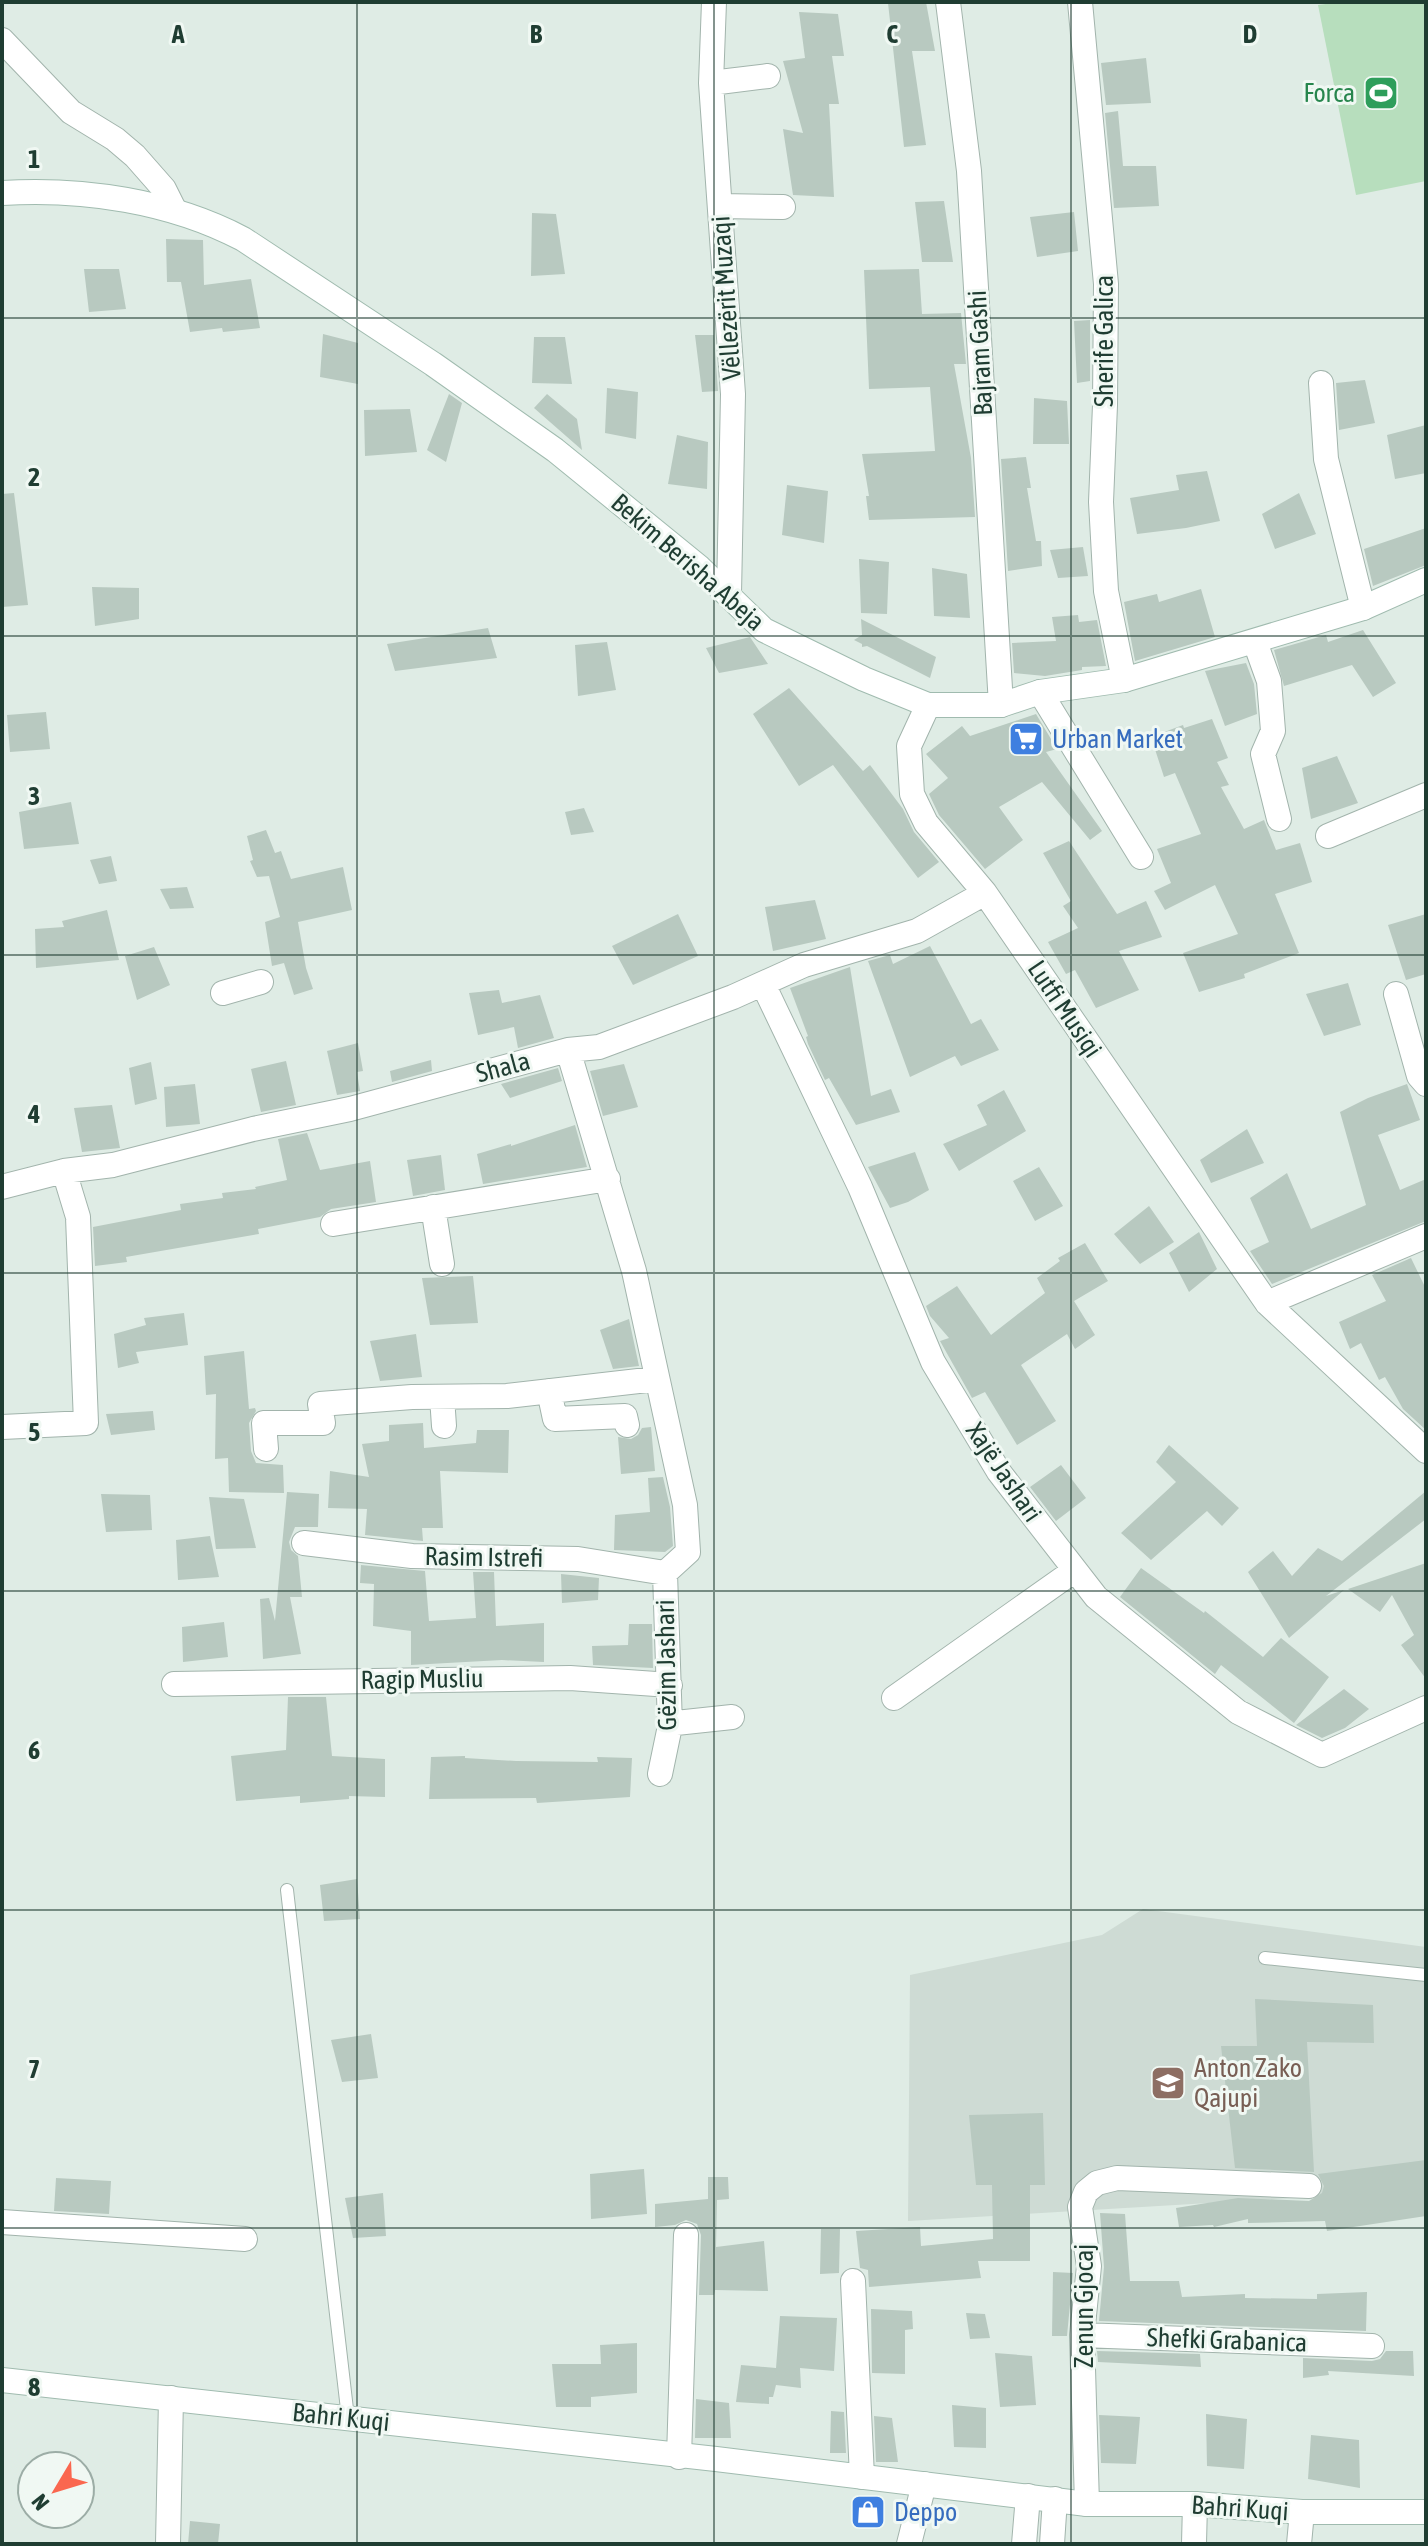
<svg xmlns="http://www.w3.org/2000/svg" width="1428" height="2546" font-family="'Asap Condensed',sans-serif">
<rect width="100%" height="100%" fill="#dfece5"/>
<path fill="#cedbd4" d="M1143,1909L1426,1947V2190L908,2221L910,1975L1102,1935Z"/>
<path fill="#b7debd" d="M1341,2H1426V181L1356,195L1318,5Z"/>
<path fill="#b8c9c0" d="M926,2L935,51H912L926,145L904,147L888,3Z
M799,12L838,14L844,56H832L839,104H829L834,197L793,195L783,129L803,133L783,61L805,58Z
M1146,58L1151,103L1106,105L1101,63Z
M1118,111L1123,166H1156L1159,206L1114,208L1105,113Z
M944,201L953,262H922L915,202Z
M1074,212L1078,251L1037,257L1030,217Z
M532,213L556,214L565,274L531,276Z
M166,239L203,240L204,285L251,279L260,328L223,332L222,328L190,332L181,282H167Z
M84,269H119L126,309L89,312Z
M919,269L922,314L961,313L966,364H954L971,458L975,517L869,520L866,496H869L862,454L935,451L930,387L869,389L864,270Z
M1090,320V381L1077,383L1074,321Z
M323,334L358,343V384L320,377Z
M695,335H714L718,391L702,392Z
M534,337H565L572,384L532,383Z
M1365,380L1375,423L1339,430L1336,383Z
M607,388L638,392L636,439L605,433Z
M449,394L462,403L446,462L427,450Z
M547,394L577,419L582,450L534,408Z
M1034,398L1067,401L1069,444H1033Z
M410,409L417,452L365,456L364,410Z
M1426,425V473L1395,479L1387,435Z
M677,435L708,442L707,489L668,484Z
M1026,457L1031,488H1027L1036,541H1041L1042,566L1008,571L1001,459Z
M1207,471L1220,521L1186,528L1137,534L1130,498L1179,490L1176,475Z
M787,485L828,491L824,543L782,535Z
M14,493L28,605L2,607V494Z
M1299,493L1316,534L1275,549L1262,514Z
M1426,528V565L1373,586L1364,549Z
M1083,547L1088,576L1058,578L1050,550Z
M859,559L889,562L887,614L861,613Z
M932,568L967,574L970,618L934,616Z
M92,587L139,588V619L95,626Z
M1201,589L1215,637L1135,661L1124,602L1157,594L1159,602Z
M1078,615L1079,622L1097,620L1106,666L1082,667V670L1045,676L1014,673L1012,643L1056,641L1052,617Z
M861,619L936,657L930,678L867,646L862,647V644L854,640L862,635Z
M488,628L497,658L395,671L387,644Z
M1363,630L1396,683L1373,697L1352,665L1284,686L1274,650L1326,635L1328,642Z
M750,637L768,664L719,673L706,648Z
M607,642L616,690L578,696L575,645Z
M1246,663L1254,684L1257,714L1225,726L1205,671Z
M789,688L863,771L870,765L903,809L914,832L939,862L918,878L833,765L799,786L753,714Z
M46,712L50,749L10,752L7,715Z
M1036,714L1057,749L1046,752L1102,831L1090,840L1042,782L999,807L1023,840L985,869L939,815L929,794L948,778L926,754L962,726L970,736Z
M1212,719L1228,758L1217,762L1229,785L1221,787L1244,829L1264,820L1276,850L1300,843L1312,882L1275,894L1299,953L1244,974L1245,978L1199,992L1183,953L1238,934L1215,885L1165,910L1154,891L1171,883L1157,849L1201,834L1175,773L1164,777L1151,737L1183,725L1184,728Z
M1337,756L1358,803L1311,819L1302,768Z
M71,802L79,844L24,849L19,812Z
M584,808L594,832L571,835L565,812Z
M266,830L275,853L281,851L291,879L343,867L352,910L298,922L306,968L313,989L294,995L284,963L272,966L265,922L280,917L269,876L257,877L250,861L253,860L247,836Z
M1069,841L1117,914L1146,901L1162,937L1119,951L1139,990L1096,1008L1075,970L1066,974L1048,942L1078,928L1063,906L1071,901L1043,853Z
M111,856L117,881L99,884L90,860Z
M187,887L194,908L170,909L160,889Z
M815,900L826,939L773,951L765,907Z
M107,910L119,960L36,968L35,929L64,927L62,921Z
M678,914L698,956L633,985L612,946Z
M1426,914V974L1406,980L1388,925Z
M930,946L971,1024L981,1019L999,1050L961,1066L955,1056L910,1077L868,961L890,955L893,964Z
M154,947L170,985L137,1000L125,956Z
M850,967L871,1096L891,1089L900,1112L856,1125L829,1078L825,1080L808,1044L806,1037L808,1036L790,988Z
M1348,983L1361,1025L1324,1036L1306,994Z
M499,990L502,1003L540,995L554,1038L518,1048L514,1027L478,1035L469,993Z
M358,1043L363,1071L357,1072L360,1091L337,1095L327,1051Z
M431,1060L432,1071L392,1082L390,1071Z
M286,1061L296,1105L261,1112L251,1069Z
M151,1062L157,1099L135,1105L129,1068Z
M624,1064L638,1107L603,1116L590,1071Z
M558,1068L562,1081L510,1098L501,1084Z
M195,1084L200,1124L166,1127L164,1087Z
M1407,1084L1420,1120L1378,1135L1400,1190L1426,1179V1221L1272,1284L1250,1251L1269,1242L1250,1198L1287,1173L1311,1229L1366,1205L1340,1112L1368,1098Z
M1004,1090L1026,1131L959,1171L943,1144L987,1125L977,1105Z
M112,1105L120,1148L82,1152L74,1108Z
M575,1125L587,1167L483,1184L477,1154L511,1144V1146Z
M1247,1129L1264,1163L1211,1183L1200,1160Z
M307,1133L320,1170L370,1161L376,1202L331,1209L320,1217L258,1229L259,1234L126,1257L127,1262L95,1266L93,1227L181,1210L180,1204L223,1198L222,1193L256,1189L255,1187L287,1180L278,1139Z
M915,1152L929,1190L908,1202L890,1208L868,1167Z
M441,1155L445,1190L413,1196L407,1160Z
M1039,1167L1063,1206L1035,1221L1013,1181Z
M1149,1206L1174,1242L1140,1264L1114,1234Z
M1199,1232L1217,1269L1189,1292L1169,1253Z
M1085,1243L1108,1281L1074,1301L1095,1335L1075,1349L1067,1334L1021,1365L1056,1421L1017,1445L985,1392L972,1398L940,1341L949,1338L930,1316L926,1306L957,1286L991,1335L1045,1293L1037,1278L1060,1261L1058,1258Z
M1411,1258L1426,1289V1430L1403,1409L1385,1377L1379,1380L1361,1343L1350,1349L1339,1322L1386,1301L1372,1275Z
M473,1276L478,1323L430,1325L422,1278Z
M184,1313L188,1345L136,1352L139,1363L118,1368L114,1334L146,1325L144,1318Z
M629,1319L639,1366L613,1369L600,1330Z
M416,1334L422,1377L380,1381L370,1341Z
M244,1351L249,1409L255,1408L256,1411L249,1423L251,1451L256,1463L283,1465L284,1493L229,1492L228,1458L215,1459L216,1394L206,1395L204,1356Z
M153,1411L155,1430L111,1435L106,1414Z
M423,1423L424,1448L476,1443L477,1430H509L508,1473L440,1471L443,1528H422L423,1541L365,1535L367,1509L328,1508L330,1471L369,1477L362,1444L389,1441V1425Z
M651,1427L655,1471L621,1474L618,1437L631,1439L638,1435L642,1428Z
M1169,1445L1239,1508L1222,1526L1207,1511L1151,1560L1121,1533L1176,1482L1156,1462Z
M1061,1465L1086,1498L1056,1521L1030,1487Z
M663,1477L670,1507L673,1546L665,1552L614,1550L615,1515L650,1512L648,1478Z
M1426,1491V1519L1326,1596L1344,1590L1289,1638L1248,1572L1273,1551L1292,1576L1318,1548L1342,1561Z
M287,1492L319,1494L318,1527H295L289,1542L291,1550L298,1556L302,1597H290L301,1654L263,1659L260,1599L269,1598L275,1621Z
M101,1494L150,1495L152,1530L106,1532Z
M209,1497L244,1499L256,1548L216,1549Z
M210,1536L219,1577L178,1580L176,1540Z
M1426,1563V1679L1401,1645L1414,1635L1392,1595L1380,1612L1348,1589Z
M361,1565L425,1571L429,1621L476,1618L473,1572H494L496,1626L544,1623V1662L502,1660L411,1665V1631L373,1626L374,1584L360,1583Z
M1141,1568L1204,1613L1205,1611L1263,1657L1281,1638L1329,1677L1294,1723L1221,1665L1215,1674L1120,1597Z
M561,1574L599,1578L598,1600L562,1603Z
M224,1622L228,1657L183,1662L182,1627Z
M629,1624H652L653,1668L593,1665L592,1646L628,1645Z
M1344,1689L1369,1709L1345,1728L1322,1738L1296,1725Z
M288,1697H326L332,1756L385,1759V1797L349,1796V1799L300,1803V1796L236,1801L231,1756L286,1750Z
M465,1756V1758L516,1761L598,1762L597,1757L632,1758L630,1797L537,1803L536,1798L429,1799L431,1757Z
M357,1879L360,1919L324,1921L320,1885Z
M1255,1999L1373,2005L1374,2043L1307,2042L1314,2172L1235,2168L1221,2046H1257Z
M371,2034L378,2078L342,2082L331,2040Z
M1043,2113L1045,2185H1030V2261H978L981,2278L869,2287L868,2270L860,2268L856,2231L920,2227L921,2246L993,2239L992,2185H976L969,2115Z
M1426,2160V2216L1327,2231L1325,2221L1248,2223V2219L1214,2227L1213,2225L1179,2227L1176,2208L1238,2198L1309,2201L1322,2193L1324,2186L1318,2174Z
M644,2169L647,2214L591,2219L590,2174Z
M708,2177H728L729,2199L717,2200L716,2247L764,2241L768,2291L715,2290L714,2295H699L701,2235L697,2224L686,2220L675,2225L655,2227V2204L708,2199Z
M56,2178L111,2181L109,2214L54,2211Z
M383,2193L386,2236L353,2238L345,2198Z
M1100,2213L1125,2214L1130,2281H1179L1182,2297L1245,2294V2298L1317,2299V2294L1367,2292L1366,2331L1099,2321L1104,2267Z
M821,2229H840L839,2273L820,2274Z
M1053,2272L1073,2273L1067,2336H1052Z
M871,2309L912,2311L913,2329L905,2330V2374L872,2373Z
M966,2313L985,2314L990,2338L970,2339Z
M780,2316L837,2318L834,2371L800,2368L801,2388L776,2385L773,2397H769V2404L736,2402L741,2365L776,2368Z
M637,2343V2393L591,2397V2407H556L552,2364H601L600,2345Z
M1097,2351L1200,2354L1201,2367L1098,2362Z
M1386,2351H1413L1414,2376L1328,2371L1329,2375L1303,2378V2358L1372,2361L1380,2359Z
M995,2353L1032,2356L1036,2405L1000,2407Z
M696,2399L729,2403L731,2438H695Z
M952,2405L986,2408V2448L954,2447Z
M831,2411L844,2412L846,2453H830Z
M1206,2414L1247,2419L1244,2469L1207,2466Z
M1099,2415L1140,2417L1136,2464L1101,2463Z
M874,2416L892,2418L898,2462H876Z
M1311,2435L1359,2440L1360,2488L1308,2479Z
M190,2521L220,2524L218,2544H188Z"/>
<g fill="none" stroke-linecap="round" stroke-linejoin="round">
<g stroke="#a2b4ac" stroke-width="14">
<path id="lane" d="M287,1890L348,2418
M1265,1958L1426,1975"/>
</g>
<g stroke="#a2b4ac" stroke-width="26">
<path id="street" d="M714,2L711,83L733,394L729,594
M948,2L969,171L1001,705
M1080,2L1106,284L1105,405L1101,502L1106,591L1124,680
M2,40L71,112L115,139L135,156L164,189L175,211
M711,83L768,76
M720,206L783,207
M1321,383L1326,459L1363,608
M1255,642L1269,681L1273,731L1263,754L1279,819
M1040,692L1141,857
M928,705L909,746L912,794L926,823L985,893L1267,1303L1426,1451
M1328,836L1426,795
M763,984L860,1187L933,1362L999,1472L1096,1597L1238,1712L1322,1755L1426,1708
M223,993L261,982
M1396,994L1419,1076L1426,1084
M568,1050L634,1271L685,1505L688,1552L665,1573L670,1726L660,1774
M2,1187L64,1171L113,1165L253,1129L350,1109L568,1050L599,1047L733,997L804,965L917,931L985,893
M433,1207L442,1264
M333,1224L608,1179
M1267,1303L1426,1236
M549,1391L555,1419L625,1416L627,1425
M442,1397L444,1426
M2,1427L86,1423L78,1217L64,1171
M266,1449L264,1423H323L320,1404L412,1397L507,1396L656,1379
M304,1543L412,1556L578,1559L665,1573
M174,1684L570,1678L670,1685
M894,1698L1075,1570
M670,1726L676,1723L732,1717
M2,2222L245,2239
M853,2281L862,2477
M1082,2335L1372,2346
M679,2457L686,2235
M1087,2504L1082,2335L1089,2266L1080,2207L1086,2192L1097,2183L1117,2178L1309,2186
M168,2544L171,2398
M909,2544L924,2484
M1024,2544L1028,2496
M1052,2544L1055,2499
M1194,2544L1195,2504
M1299,2544L1302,2512"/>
</g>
<g stroke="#a0bbaf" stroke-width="26">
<path id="secondary" d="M2,193C83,188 171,201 243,239L433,364L555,450L699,567L764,630L864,679L928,705H1001L1040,692L1124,680L1363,608L1426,580
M2,2380L716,2459L1087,2504H1195L1302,2512H1426"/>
</g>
<use href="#lane" stroke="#fff" stroke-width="12"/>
<use href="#street" stroke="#fff" stroke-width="24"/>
<use href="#secondary" stroke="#fff" stroke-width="24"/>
</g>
<path fill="none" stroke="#1f3d32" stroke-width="2" stroke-opacity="0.55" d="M357,2V2544M714,2V2544M1071,2V2544M2,318H1426M2,636H1426M2,955H1426M2,1273H1426M2,1591H1426M2,1910H1426M2,2228H1426"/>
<defs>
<g id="stadium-square" transform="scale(1.8)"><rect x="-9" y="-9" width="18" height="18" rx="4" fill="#2e9e5b" stroke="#f0f8f3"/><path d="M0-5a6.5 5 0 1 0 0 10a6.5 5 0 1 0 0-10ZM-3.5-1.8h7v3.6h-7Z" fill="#fff"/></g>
<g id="supermarket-square" transform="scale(1.8)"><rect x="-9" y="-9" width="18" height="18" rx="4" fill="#3f7fe0" stroke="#f0f8f3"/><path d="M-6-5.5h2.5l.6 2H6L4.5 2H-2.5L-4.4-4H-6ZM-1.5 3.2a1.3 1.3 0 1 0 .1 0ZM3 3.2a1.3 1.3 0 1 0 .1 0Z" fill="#fff"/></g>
<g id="school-square" transform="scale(1.8)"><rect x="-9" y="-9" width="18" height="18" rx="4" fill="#8d6e63" stroke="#f0f8f3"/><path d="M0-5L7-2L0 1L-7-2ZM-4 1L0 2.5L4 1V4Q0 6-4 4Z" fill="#fff"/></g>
<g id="shop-square" transform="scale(1.8)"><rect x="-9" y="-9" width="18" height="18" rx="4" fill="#3f7fe0" stroke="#f0f8f3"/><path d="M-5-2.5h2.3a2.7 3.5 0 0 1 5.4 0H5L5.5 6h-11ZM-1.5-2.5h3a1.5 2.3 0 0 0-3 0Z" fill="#fff"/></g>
</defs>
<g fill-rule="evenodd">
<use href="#stadium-square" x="1381" y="93"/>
<use href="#supermarket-square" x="1026" y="739"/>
<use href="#school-square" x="1168" y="2083"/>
<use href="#shop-square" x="868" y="2512"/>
</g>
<g text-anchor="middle" stroke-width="6" stroke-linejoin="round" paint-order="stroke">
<g font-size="26" fill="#27864d" stroke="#f0f8f3" text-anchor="end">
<text x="1355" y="102">Forca</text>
</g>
<g font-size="26" fill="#1f3d32" stroke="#f0f8f3">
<text transform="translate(726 298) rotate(-94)" y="9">Vëllezërit Muzaqi</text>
<text transform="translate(1104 341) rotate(-90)" y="9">Sherife Galica</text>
<text transform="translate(980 353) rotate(-93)" y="9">Bajram Gashi</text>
<text transform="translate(688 562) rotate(41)" y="9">Bekim Berisha Abeja</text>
<text transform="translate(1065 1009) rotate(56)" y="9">Lutfi Musiqi</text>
<text transform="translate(503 1067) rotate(-15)" y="9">Shala</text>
<text transform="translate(1004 1472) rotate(56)" y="9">Xajë Jashari</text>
<text transform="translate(484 1557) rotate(1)" y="9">Rasim Istrefi</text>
<text transform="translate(666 1665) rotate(-91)" y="9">Gëzim Jashari</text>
<text transform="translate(422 1679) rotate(-1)" y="9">Ragip Musliu</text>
<text transform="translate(1084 2306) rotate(-90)" y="9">Zenun Gjocaj</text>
<text transform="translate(1227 2340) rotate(2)" y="9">Shefki Grabanica</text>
<text transform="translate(341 2417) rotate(6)" y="9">Bahri Kuqi</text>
<text transform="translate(1240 2508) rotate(4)" y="9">Bahri Kuqi</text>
</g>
<g font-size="26" fill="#366cbe" stroke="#f0f8f3" text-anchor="start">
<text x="1052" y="748">Urban Market</text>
<text x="894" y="2521">Deppo</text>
</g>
<g font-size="26" fill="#785e54" stroke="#f0f8f3" text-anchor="start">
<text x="1194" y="2077">Anton Zako<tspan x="1194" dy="30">Qajupi</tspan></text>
</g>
</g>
<g font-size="26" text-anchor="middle" font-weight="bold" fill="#1f3d32" stroke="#f0f8f3" stroke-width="6" stroke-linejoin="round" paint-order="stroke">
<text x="178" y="43">A</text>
<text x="536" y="43">B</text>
<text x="892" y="43">C</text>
<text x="1250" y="43">D</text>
<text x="34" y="168">1</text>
<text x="34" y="486">2</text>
<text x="34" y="805">3</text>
<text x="34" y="1123">4</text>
<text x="34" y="1441">5</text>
<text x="34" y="1759">6</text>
<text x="34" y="2078">7</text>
<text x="34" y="2396">8</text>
</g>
<rect width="1428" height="2546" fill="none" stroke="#1f3d32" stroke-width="8"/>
<g transform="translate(56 2490) rotate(232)"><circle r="38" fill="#f0f8f3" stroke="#9cada6" stroke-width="2"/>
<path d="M0-6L14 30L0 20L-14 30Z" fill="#fa674f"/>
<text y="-12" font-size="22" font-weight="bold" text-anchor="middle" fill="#1f3d32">N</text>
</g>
</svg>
